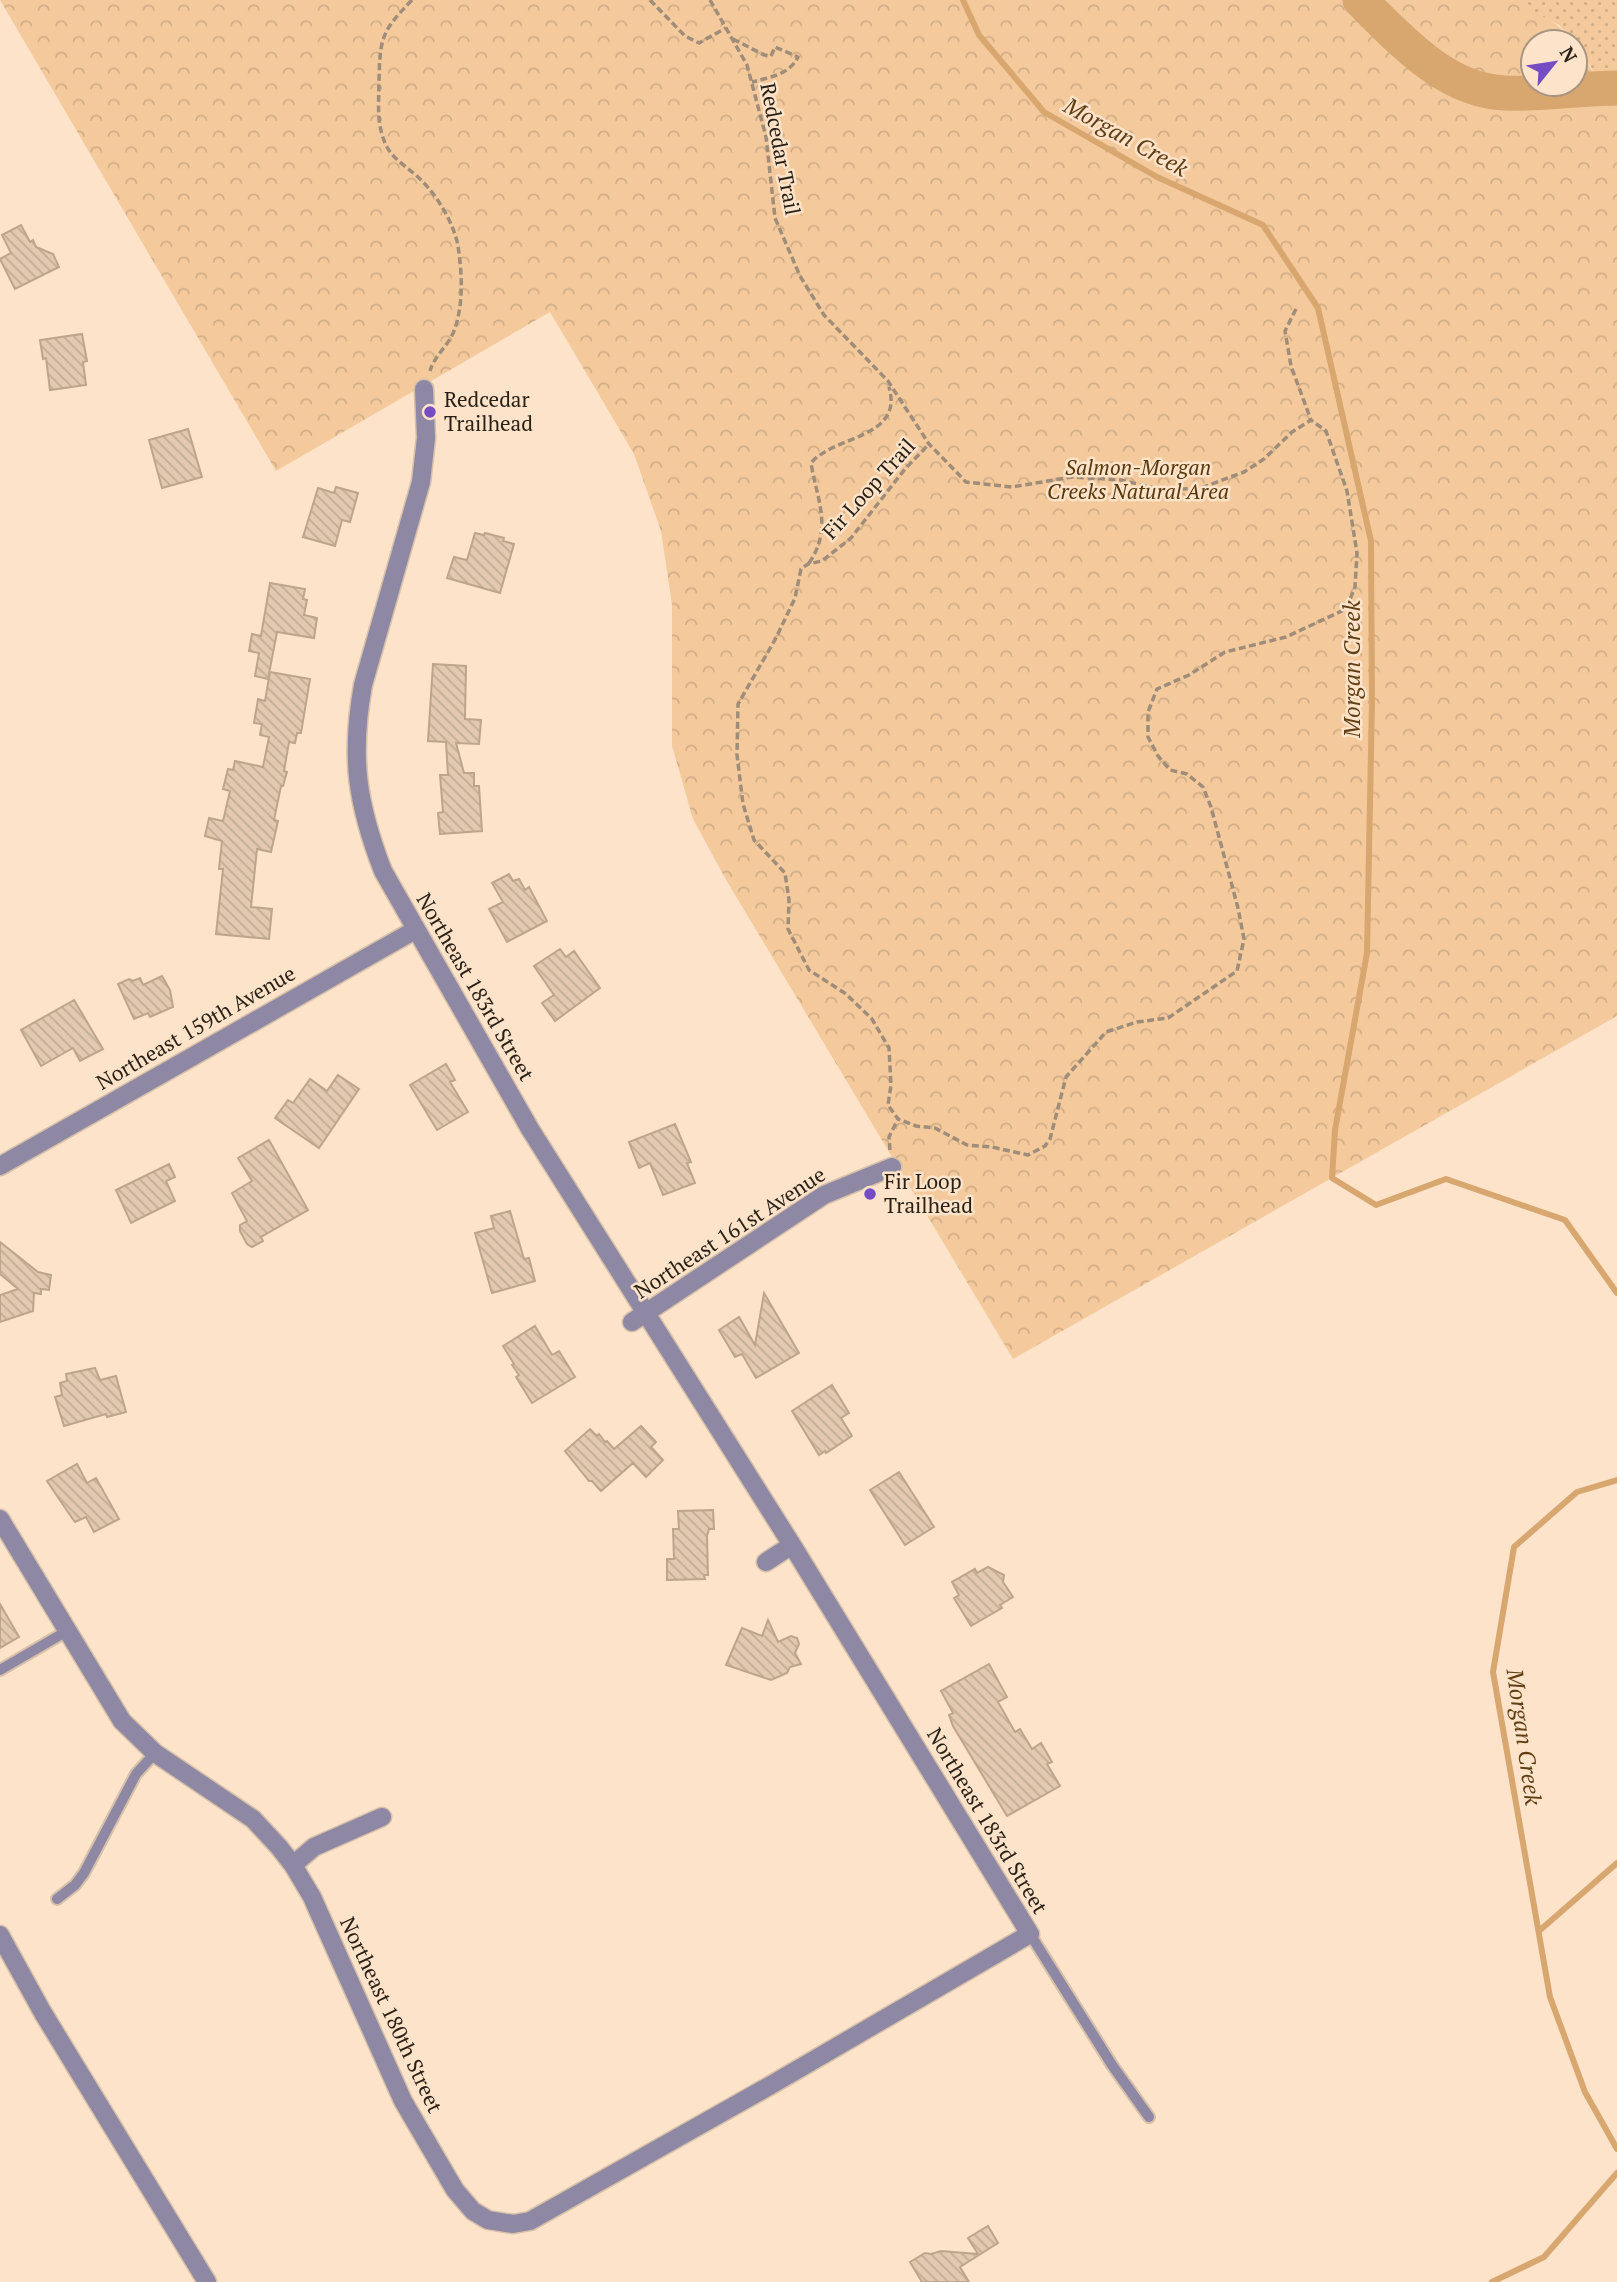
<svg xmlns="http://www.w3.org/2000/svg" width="1617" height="2282" font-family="'PT Serif',serif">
<defs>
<pattern id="forest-crowns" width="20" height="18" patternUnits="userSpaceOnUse" patternTransform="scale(1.75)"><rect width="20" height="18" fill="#f4ca9c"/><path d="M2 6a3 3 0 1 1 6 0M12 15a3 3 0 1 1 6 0" fill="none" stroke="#d1ad86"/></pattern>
<pattern id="park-dots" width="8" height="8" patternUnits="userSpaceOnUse" patternTransform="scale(1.75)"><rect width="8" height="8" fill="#f4ca9c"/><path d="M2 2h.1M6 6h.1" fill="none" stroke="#d1ad86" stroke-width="1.8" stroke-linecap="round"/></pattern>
<pattern id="building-back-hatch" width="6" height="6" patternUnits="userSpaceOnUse" patternTransform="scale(1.75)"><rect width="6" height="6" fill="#e2c9b0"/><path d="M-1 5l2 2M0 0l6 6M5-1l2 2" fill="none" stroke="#c2ac96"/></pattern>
</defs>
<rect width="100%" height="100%" fill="#fce3c9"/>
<path fill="url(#forest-crowns)" d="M0,0H1512C1536,11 1557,20 1573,42H1533V84H1575V45L1611,99L1617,102V1016L1013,1359L725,878L693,819L672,746V605L661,531L634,454L550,312L276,471Z"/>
<path fill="url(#park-dots)" d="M1512,0H1617V102L1611,99L1575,42L1559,25Z"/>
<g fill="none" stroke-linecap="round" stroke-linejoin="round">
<path stroke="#d8a66f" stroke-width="6" d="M963,0L979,35L1044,112L1157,177L1263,225L1318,308L1371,541L1372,702L1367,953L1335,1130L1332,1178L1376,1205L1446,1179L1565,1220L1617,1293
M1617,1480L1577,1492L1514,1547L1493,1672L1550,1997L1585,2092L1617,2149
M1539,1931L1617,1863
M1492,2282L1544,2257L1617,2173"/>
<path stroke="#d8a66f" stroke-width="35" d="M1360,0C1400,39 1445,91 1505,93C1542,95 1580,88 1617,88"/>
</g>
<path fill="url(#building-back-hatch)" stroke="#bda58c" stroke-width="2" d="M21,225L30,242L33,240L36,247L53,254L59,267L15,289L0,259L11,253L2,235Z
M82,334L87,361L83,362L86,385L50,390L46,358L43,359L40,340Z
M188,429L202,477L162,488L149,440Z
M336,487L358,493L350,522L342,520L335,546L303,537L318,488L334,493Z
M475,533L484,535L485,533L504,538L503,541L514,544L500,593L447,578L454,557L467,560Z
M270,583L305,589L303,599L307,600L304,615L317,618L314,638L277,632L268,679L255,676L259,653L249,651L252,634L261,636Z
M433,664L466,666L465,719L481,720L479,744L456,743L464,773H474V786H479L482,831L440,834L438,813L443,812L440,775H448L446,742L428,741Z
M270,672L310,679L301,733H297L295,743L289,742L284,771L287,772L283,786H281L274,820L278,821L271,852L257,849L251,907L272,909L269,939L216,934L223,869H219L222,841L205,836L209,818L223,821L230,791L223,789L228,769L233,770L235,761L263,767L269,737L260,735L262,724L254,723L258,699L265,701Z
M509,874L513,881L519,879L525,890L529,887L547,921L507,942L489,909L503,902L492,883Z
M560,949L566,957L574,951L600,988L555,1021L542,1003L554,995L534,966Z
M162,976L170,990L173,1007L150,1017L148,1013L134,1019L118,984L129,979L133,981L140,978L143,985Z
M74,1000L103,1049L80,1061L73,1048L41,1066L21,1030Z
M446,1064L455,1080L450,1082L468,1112L437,1130L410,1085Z
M338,1075L359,1089L319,1148L275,1118L288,1100L293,1103L310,1079L327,1091Z
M675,1124L691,1162L687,1163L695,1183L663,1195L650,1163L639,1168L629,1142Z
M269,1140L308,1210L261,1237L263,1241L252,1247L247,1244L240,1231V1225L247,1221L232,1193L252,1181L238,1158Z
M169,1164L175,1177L166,1181L175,1201L131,1223L116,1190Z
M510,1211L524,1259L529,1258L535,1281L492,1293L475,1233L494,1228L491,1216Z
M0,1242L38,1272L51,1275L49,1290L41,1289V1294L34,1293L33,1311L0,1322V1295L18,1289L0,1274Z
M764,1293L799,1353L756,1378L742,1354L735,1357L719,1330L739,1317L755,1345Z
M535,1326L552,1355L559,1351L575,1377L532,1403L516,1377L519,1375L512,1365L514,1364L503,1346Z
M95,1368L100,1380L116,1376L126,1412L107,1417L106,1414L64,1426L55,1397L62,1395L60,1383L67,1381L66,1374Z
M832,1385L849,1413L841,1418L852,1436L826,1453L825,1451L819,1455L792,1411Z
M641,1426L656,1442L651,1447L663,1460L646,1477L633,1463L601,1491L592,1481H589L565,1451L590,1429L597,1436L599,1434L605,1442L607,1441L614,1449Z
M77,1464L87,1483L96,1478L119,1519L94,1532L86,1517L75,1522L72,1518L47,1481Z
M899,1472L934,1527L905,1545L870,1490Z
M713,1510L714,1529H709L707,1536L708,1575H704L705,1579L667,1580V1559H674L673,1529H679L678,1511Z
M988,1567L1004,1575L1003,1582L1013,1597L1000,1605L1002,1608L971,1626L954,1598L959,1595L952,1582L975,1569L977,1573Z
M0,1604L19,1637L0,1648Z
M768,1620L778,1642L791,1636L797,1638L799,1644L795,1653L801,1664L790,1667L787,1673L771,1680L726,1665L742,1628L762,1636Z
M989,1664L1007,1697L998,1702L1015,1732L1020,1729L1032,1749L1041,1743L1052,1762L1047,1764L1060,1786L1007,1816L953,1726L949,1715L953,1713L941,1691Z
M988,2226L998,2243L960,2267L969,2282H922L910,2262L925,2253L931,2254L941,2251L978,2254L968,2238Z"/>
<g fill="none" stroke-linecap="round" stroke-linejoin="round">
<g stroke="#d6c0a9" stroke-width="14">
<path id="lane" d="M0,1670L67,1631
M57,1899L75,1885L84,1873L136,1774L155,1753
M1030,1934L1112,2065L1149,2117"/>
</g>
<g stroke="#d6c0a9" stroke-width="21">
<path id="street" d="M0,1166L415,930
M632,1322L824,1195L892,1167
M0,1519L122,1721L155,1753L253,1819L279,1847L293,1865L312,1897L403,2101L455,2190L473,2211L488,2220L513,2224L530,2221L771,2085L1030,1934L792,1545L530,1129L383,871C357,804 350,757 363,685L421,482L426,438L424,389
M766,1562L792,1545
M293,1865L314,1847L382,1817
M0,1935L43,2013L207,2282"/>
</g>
<path stroke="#9f8d7a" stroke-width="3.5" stroke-dasharray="7 3.5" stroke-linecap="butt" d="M412,0C382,31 380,37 379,80C379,103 376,121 385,143C392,160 410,168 422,181C438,197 454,224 458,246C462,273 464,304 454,331C448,346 435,355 430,371
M650,0L685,36L699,43L726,28
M710,0L747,65L766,137L775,218L800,276L824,315L888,381L929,444L966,482L1012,487L1072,477L1121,480L1163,490L1201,488L1244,472L1264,459L1292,432L1311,420L1326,431L1347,491L1357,553L1355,587L1346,609L1286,637L1225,652L1189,675L1157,689L1148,712V737L1158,756L1170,770L1187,774L1203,787L1211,807L1238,908L1244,939L1237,971L1168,1018L1137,1022L1106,1032L1066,1077L1050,1139L1045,1146L1028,1155L992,1147L967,1145L935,1128L916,1126L898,1119L888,1105L891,1085L889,1048L872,1019L846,994L809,970L788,929L789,900L785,873L754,840L743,804L737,755L738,704L776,638L795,598L801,569L808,564L822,561L851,538L905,469L929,444
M733,39L764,55L771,56L775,47L798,57C789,75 770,77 752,82
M1296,309L1285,331L1291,366L1311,420
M809,563C833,528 817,500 811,463C834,435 904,439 889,387
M890,1150L889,1137L898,1119"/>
<use href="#lane" stroke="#8e88a4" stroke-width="10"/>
<use href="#street" stroke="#8e88a4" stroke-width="18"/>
</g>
<g fill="#764cc5" stroke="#fce3c9" stroke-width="2.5">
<circle cx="430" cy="412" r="7"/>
<circle cx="870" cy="1194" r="7"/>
</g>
<g text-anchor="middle" stroke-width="5" stroke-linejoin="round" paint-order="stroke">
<g font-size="21" fill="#281f15" stroke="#fce3c9">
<text transform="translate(780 149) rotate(79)" y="7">Redcedar Trail</text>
<text transform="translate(869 489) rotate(-48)" y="7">Fir Loop Trail</text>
<text transform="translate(475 987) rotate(60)" y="7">Northeast 183rd Street</text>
<text transform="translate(196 1028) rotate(-30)" y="7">Northeast 159th Avenue</text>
<text transform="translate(730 1233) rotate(-33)" y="7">Northeast 161st Avenue</text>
<text transform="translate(987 1821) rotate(59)" y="7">Northeast 183rd Street</text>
<text transform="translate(391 2015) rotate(65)" y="7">Northeast 180th Street</text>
</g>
<g font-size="21" fill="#281f15" stroke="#fce3c9" text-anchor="start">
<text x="444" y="407">Redcedar<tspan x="444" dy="24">Trailhead</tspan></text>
<text x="884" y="1189">Fir Loop<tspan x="884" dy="24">Trailhead</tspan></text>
</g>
<g font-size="21" font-style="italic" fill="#58370a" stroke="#fce3c9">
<text x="1138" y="475">Salmon-Morgan<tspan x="1138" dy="24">Creeks Natural Area</tspan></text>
</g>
<g font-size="23" font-style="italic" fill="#613f15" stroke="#fce3c9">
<text transform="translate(1126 137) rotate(29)" y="8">Morgan Creek</text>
<text transform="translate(1352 669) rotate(-90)" y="8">Morgan Creek</text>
<text transform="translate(1524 1737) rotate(82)" y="8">Morgan Creek</text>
</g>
</g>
<g transform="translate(1554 63) rotate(60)"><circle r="33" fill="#fce3c9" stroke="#a79581" stroke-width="2"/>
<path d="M0-5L12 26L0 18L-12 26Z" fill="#764cc5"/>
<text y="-10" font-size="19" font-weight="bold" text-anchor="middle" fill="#281f15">N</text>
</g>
</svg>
